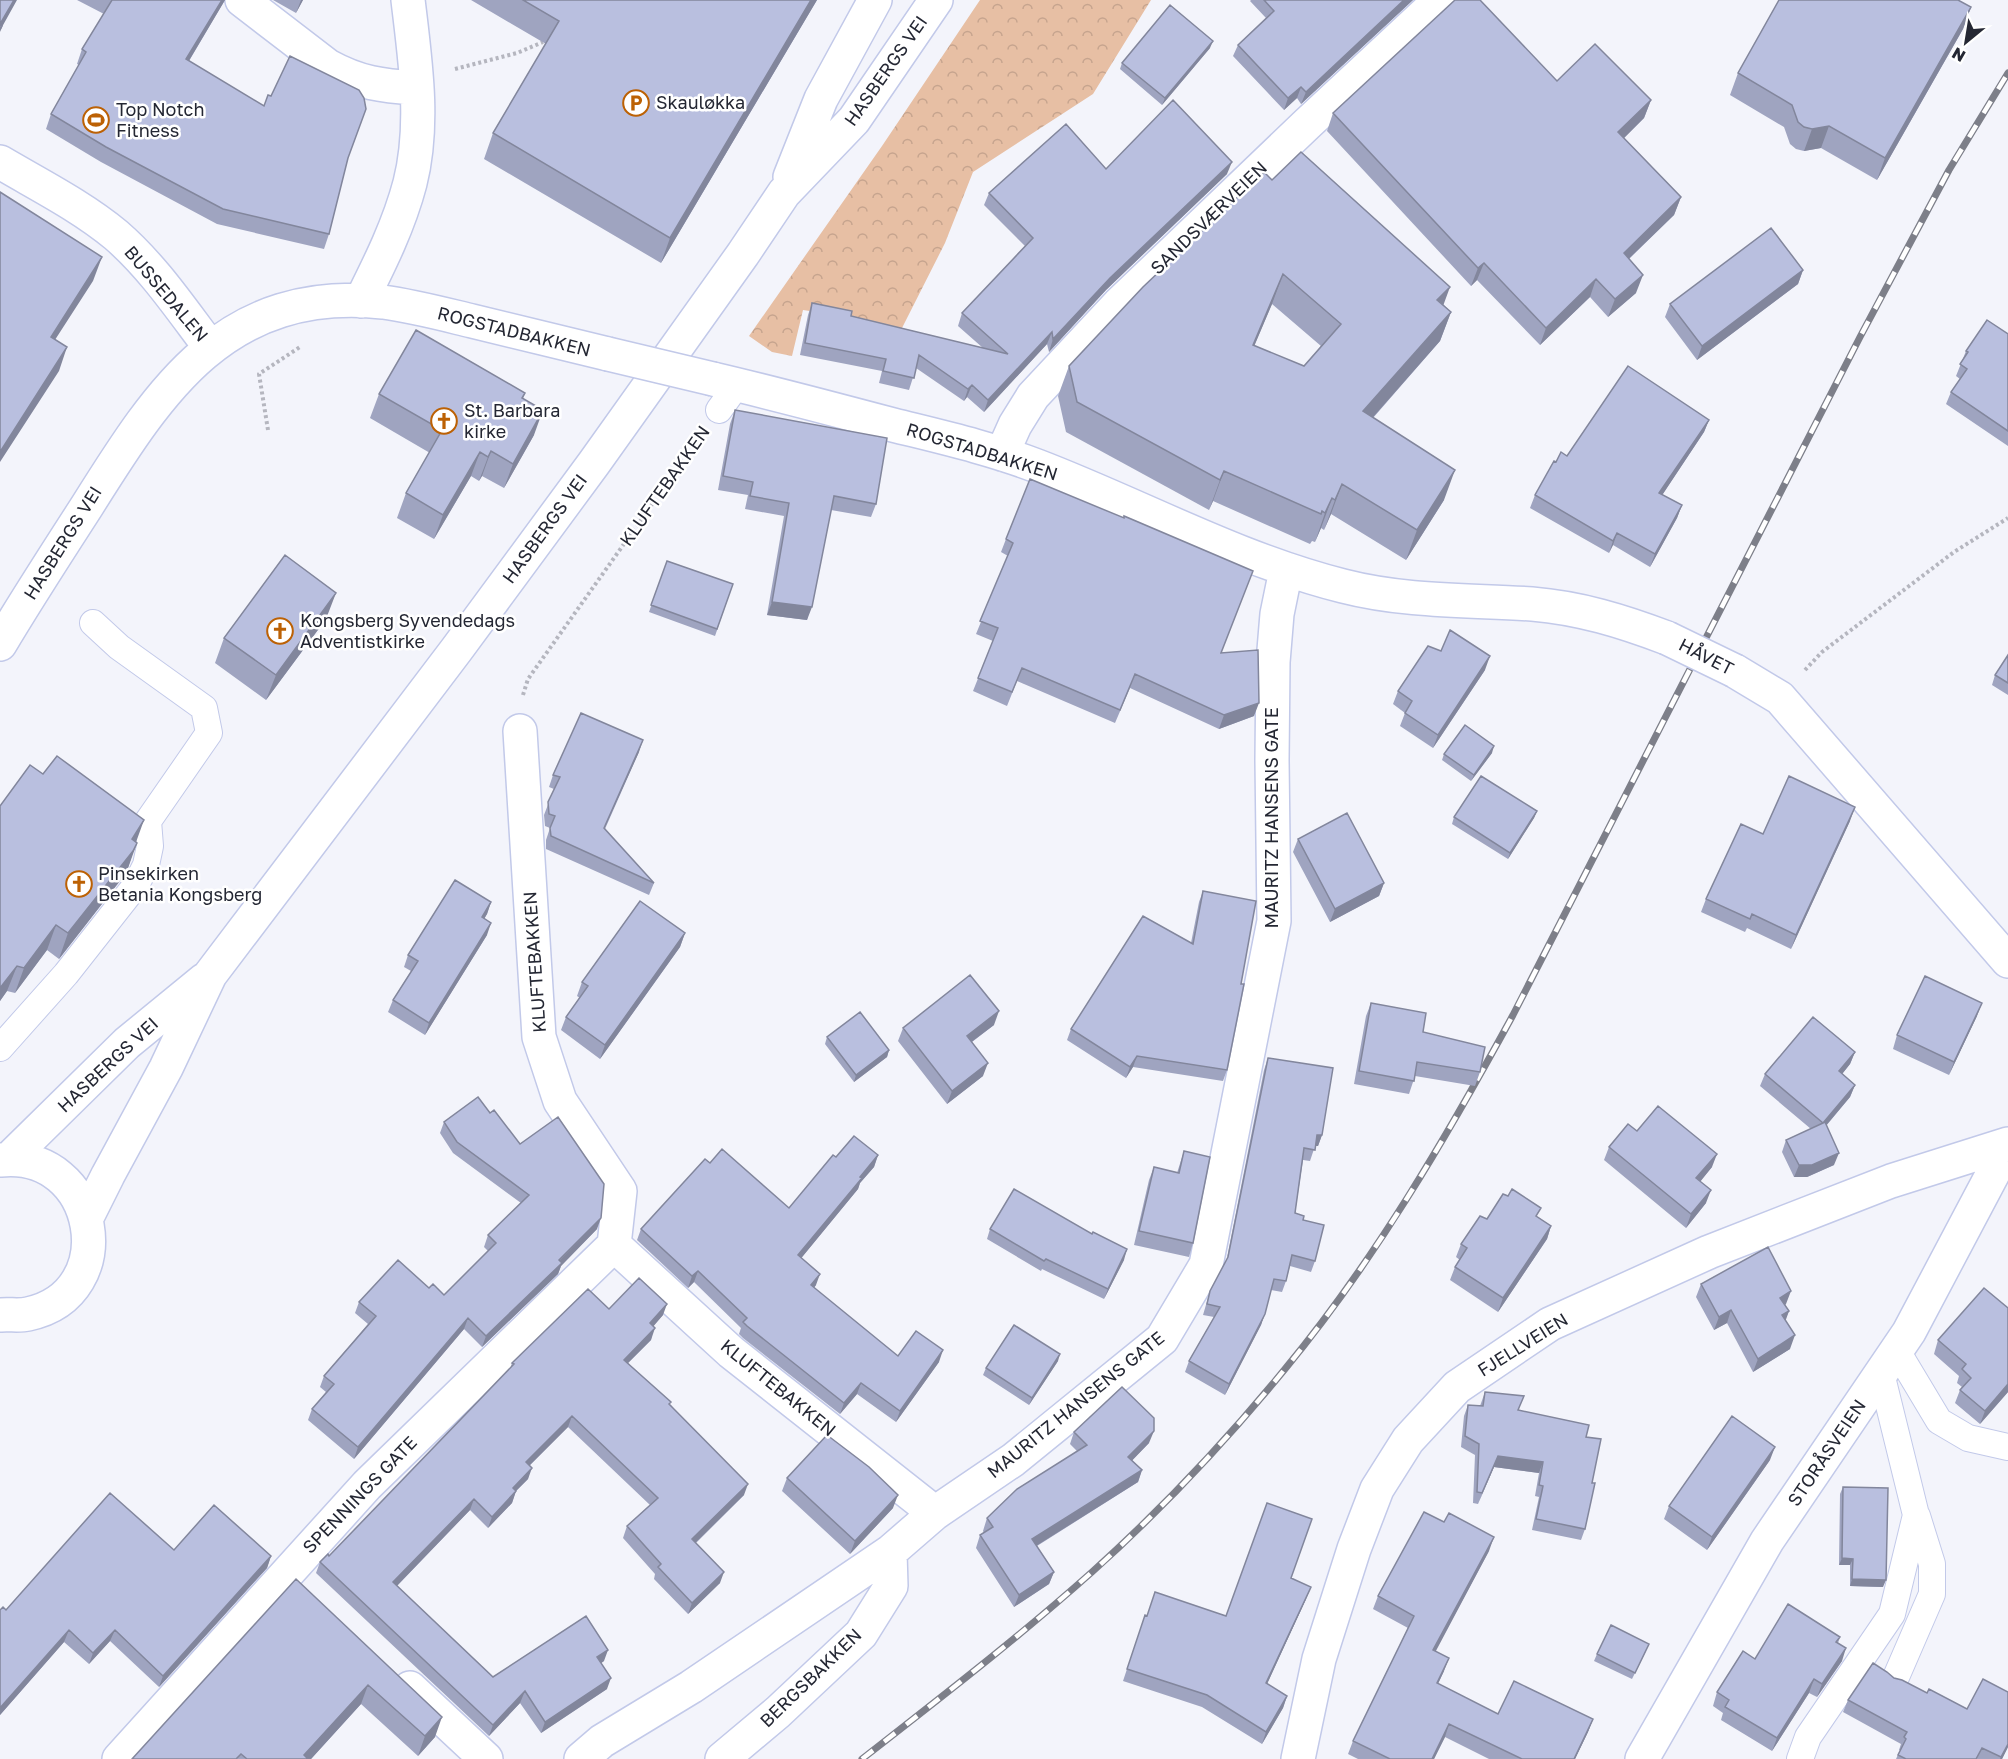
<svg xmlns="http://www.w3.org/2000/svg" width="2008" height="1759" font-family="'Golos Text',sans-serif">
<defs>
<pattern id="forest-crowns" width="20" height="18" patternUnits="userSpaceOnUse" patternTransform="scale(1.5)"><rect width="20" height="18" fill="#e7bfa4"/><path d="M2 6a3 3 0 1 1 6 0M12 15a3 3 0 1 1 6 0" fill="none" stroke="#c6a48e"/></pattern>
</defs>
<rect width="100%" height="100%" fill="#f3f4fb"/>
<path fill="url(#forest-crowns)" d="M980,0H1151L1093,94L973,172L945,243L902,328L871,338L855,318L803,310L792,356L772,352L749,336L882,146Z"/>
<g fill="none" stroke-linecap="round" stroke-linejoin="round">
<g stroke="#c2c9e9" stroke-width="28">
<path id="service" d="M719,410L737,385
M0,1048L66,974L136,885L146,865L150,846L148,821L209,733L204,708L119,647L93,623
M1897,1351L1939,1421L1968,1438L2008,1447
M1896,1677L1932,1594V1564L1917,1516
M1800,1759L1808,1737L1892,1614L1916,1515L1881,1373"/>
</g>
<g stroke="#c2c9e9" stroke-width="36">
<path id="minor" d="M242,0L328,66C359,83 382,86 416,88
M0,162C39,185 81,206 116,235C153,267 181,309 210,347
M361,301C380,263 399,225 410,183C425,124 415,59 408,0
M713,379C773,393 833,409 893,425C941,437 990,448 1037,466C1139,505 1236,559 1343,586C1405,602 1469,600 1532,604C1580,608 1622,621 1667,638
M1002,454L1015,425L1033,396L1119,304L1307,124L1440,0
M0,644C28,597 58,551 87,506C161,388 226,286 383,302C413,306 443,314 472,321C517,332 563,343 608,354
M1735,671L1780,698L2008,961
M520,731L539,1037L560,1101L620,1191L614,1245L731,1352L935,1513
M410,1688L486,1759
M119,1759L367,1485L614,1245
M581,1759L602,1741L691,1687L890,1552L935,1513L1013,1460L1162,1339L1206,1265L1274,921L1272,760L1273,662L1277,614L1286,570
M722,1759L778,1712L861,1634L891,1586L890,1552
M1298,1759L1319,1659L1354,1549L1377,1489L1408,1440L1457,1387L1550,1324L1709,1252L1891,1181L2008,1144
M1642,1759L1767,1541L1909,1332L2008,1145"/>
</g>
<g stroke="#c2c9e9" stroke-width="36">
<path id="tertiary" d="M790,177L821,99L875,0
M9,1159L127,1043L204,980
M0,1160C99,1149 124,1294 28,1314C19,1316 9,1314 0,1315
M87,1217L108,1175L166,1068L210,975L457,649L594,463L743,254L784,193L854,120L936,0"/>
</g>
<path stroke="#b5b6bf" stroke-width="4" stroke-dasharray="3 3" stroke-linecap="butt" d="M455,69L517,53L543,42
M268,430L259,374L300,347
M1805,670L1822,652L1954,552L2008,518
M523,695L528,679L700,437"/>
<use href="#service" stroke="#fff" stroke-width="26"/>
<use href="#minor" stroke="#fff" stroke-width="33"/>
<use href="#tertiary" stroke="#fff" stroke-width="33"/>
<g stroke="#7d7f89" stroke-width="7">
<path id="rail" d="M862,1759C940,1698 1018,1638 1092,1572C1161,1510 1226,1441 1285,1369C1375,1260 1446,1138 1513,1015L1860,337L1949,170L2008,73"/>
</g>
<use href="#rail" stroke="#fff" stroke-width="4.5" stroke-dasharray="14" stroke-linecap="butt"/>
<g stroke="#c2c9e9" stroke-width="36" stroke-linecap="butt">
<path id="minor-bridge" d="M608,354L713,379
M1667,638L1735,671"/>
</g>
<use href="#minor-bridge" stroke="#fff" stroke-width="33"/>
</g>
<path fill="#9fa4c0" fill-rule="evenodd" d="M77,0H225L189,61L347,160L329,234L324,249L217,224L101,162L46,129L51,114L79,65L77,64L82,49L104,14Z
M273,0H303L296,13Z
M471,0H817L661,263L484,159L493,133L546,44Z
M1251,0H1413L1301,104L1297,98L1284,110L1233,56L1238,45L1266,18L1250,1Z
M1971,7L1963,29L1877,180L1821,148L1804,151L1796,149L1790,144L1784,127L1730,95L1738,73Z
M1210,48L1162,105L1120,69L1122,63Z
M1557,81L1651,100L1644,118L1624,138L1681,197L1674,215L1629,259L1636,293L1608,317L1590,297L1540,345L1477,280L1471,286L1327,131L1333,113Z
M1106,169L1227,174L1106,290L1049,352L1047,344L984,412L967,397L964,401L916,368L909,390L879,383L882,371L800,355L808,315L812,303L851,316L983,348L958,326L962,313L1025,246L984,205L989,193Z
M1272,180L1444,305L1451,312L1440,341L1373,418L1444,500L1406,560L1331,514L1324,530L1321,528L1315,542L1312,541L1310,544L1213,501L1209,510L1066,432L1058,396L1069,366ZM1272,304L1321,346L1304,366L1254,346Z
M1803,270L1798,284L1697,360L1665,317L1670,304Z
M2008,334V446L1946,404L1951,392L1960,379L1956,376L1966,351Z
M525,393L523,399L534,435L504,488L482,476L479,481L471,476L434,539L397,518L406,493L430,453L370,418L379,394Z
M735,410L876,504L871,517L831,510L807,620L767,615L784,516L745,509L748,495L718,490L730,424Z
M1709,420L1704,432L1662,495L1682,505L1677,518L1650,567L1613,545L1609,553L1530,508L1535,495L1556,462L1567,456Z
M1006,539L1222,653L1254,716L1219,729L1130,688L1115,723L1017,681L1007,706L973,691L993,641L976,634L1008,556L1001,552Z
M667,561L733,584L715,636L649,612Z
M326,619L266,700L215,663L224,638Z
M2008,655V695L1992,685L1995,675Z
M1485,670L1433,748L1400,726L1405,713L1393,704L1398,691Z
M639,752L605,829L654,883L649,895L546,849V840L550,828L545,826L544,815L554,789L549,787L553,775Z
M1492,753L1471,781L1442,760L1444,754Z
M0,806L136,842L128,868L123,877L59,959L47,950L15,993L7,991L0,1001Z
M1537,811L1534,818L1508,859L1452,824L1454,817Z
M1850,821L1791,949L1747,928L1745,932L1701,912L1706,899L1763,834Z
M1298,839L1384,883L1379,896L1330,922L1293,852Z
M1203,891L1241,984L1227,1070L1223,1081L1133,1067L1126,1078L1067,1040L1071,1029L1191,943L1199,902Z
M491,902L487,914L484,919L487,935L425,1035L388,1012L393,1000L411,971L404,967L408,955Z
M685,933L680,947L600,1059L561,1030L566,1017L580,998L577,996L582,982Z
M1371,1003L1423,1032L1480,1072L1475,1086L1415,1076L1409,1094L1354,1084L1366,1016Z
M1977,1016L1949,1075L1893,1049L1897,1035Z
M994,1025L972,1042L983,1076L947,1104L898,1041L903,1028Z
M827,1037L889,1050L887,1057L854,1082L825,1044Z
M1855,1052L1850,1064L1842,1074L1855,1085L1850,1097L1826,1126L1834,1165L1807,1177H1794L1782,1152L1786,1140L1811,1129L1760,1086L1765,1074Z
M1268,1058L1322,1135L1318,1146H1315L1310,1161L1303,1160L1295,1213L1303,1220L1315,1261L1311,1272L1290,1266L1286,1281L1282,1292L1271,1290L1261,1325L1225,1395L1185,1372L1189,1361L1214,1317L1203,1315L1210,1291L1226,1263L1264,1070Z
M490,1113L520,1144L597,1229L561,1266L558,1274L482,1347L464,1329L354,1459L308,1420L312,1409L326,1392L320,1387L324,1376L368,1324L355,1313L359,1302L444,1295L488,1251L484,1247L488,1235L521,1203L453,1153L440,1133L444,1122Z
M1637,1131L1712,1167L1700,1181L1706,1203L1686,1228L1604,1160L1609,1147Z
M1184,1151L1193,1243L1189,1257L1134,1245L1149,1180L1154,1167L1177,1173Z
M878,1155L874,1167L860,1183L858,1189L801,1258L816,1285L814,1288L898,1356L939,1362L896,1422L857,1394L840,1414L743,1338L739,1334L741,1328L694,1282L688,1288L637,1240L641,1229L710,1163L789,1208L836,1157Z
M1538,1217L1551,1226L1547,1239L1498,1312L1450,1280L1455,1267L1460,1260L1456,1257L1461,1244L1487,1219Z
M990,1229L1124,1260L1104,1299L1042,1269L1041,1271L987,1239Z
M1701,1284L1786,1304L1785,1305L1789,1311L1785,1320L1790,1349L1753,1372L1727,1323L1714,1330L1696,1297Z
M2008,1308V1392L1980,1424L1955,1403L1960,1390L1962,1387L1957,1383L1959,1376L1934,1354L1938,1340Z
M609,1309L663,1315L653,1326L651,1340L628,1363L670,1404L744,1495L696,1543L720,1583L688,1614L654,1579L655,1574L623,1538L627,1526L650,1505L568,1427L530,1465L528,1479L516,1491L512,1503L488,1528L470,1510L397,1586L493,1677L604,1661L601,1663L607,1689L541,1733L520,1703L489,1736L316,1573L320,1562L329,1556L510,1369L512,1363Z
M1058,1361L1029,1405L983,1375L986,1368Z
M1485,1392L1519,1411L1586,1437L1592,1483L1585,1529L1581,1540L1532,1530L1539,1497L1535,1496L1539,1473L1494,1467L1478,1504L1473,1503L1475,1455L1461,1447L1464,1416L1468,1405L1480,1406Z
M1074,1432L1149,1443L1132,1460L1142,1470L1138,1482L1037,1546L1054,1572L1049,1584L1014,1607L976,1548L980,1535L984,1533L983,1531L987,1518L1077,1451L1070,1444Z
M1770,1460L1707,1550L1664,1519L1669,1506Z
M787,1478L893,1508L850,1554L782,1491Z
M1843,1487L1883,1587L1850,1586V1565H1839L1840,1494Z
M174,1550L271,1556L267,1568L159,1687L110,1641L89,1664L64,1642L0,1715V1610H6Z
M1489,1551L1435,1651L1444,1671L1438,1684L1498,1714L1593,1719L1588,1732L1575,1759H1489L1445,1737L1434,1759H1358L1348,1754L1353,1741L1408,1628L1373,1609L1378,1596Z
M1291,1578L1306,1599L1267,1684L1287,1696L1283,1708L1262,1744L1202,1707L1123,1681L1145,1615L1147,1616H1226Z
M296,1579L435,1737L418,1756L361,1704L311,1759H132Z
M1840,1637L1838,1643L1842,1661L1817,1697L1809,1693L1772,1751L1721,1720L1723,1713L1713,1706L1717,1692L1755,1659Z
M1646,1651L1632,1679L1594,1661L1597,1654Z
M1894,1678L1927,1693L1967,1709L2008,1692V1747L2002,1759H1896L1900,1750H1899L1901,1744L1843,1712L1848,1700Z"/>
<path fill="#82869c" d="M14,0H17L2,27L0,32V24Z
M222,0H225L181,74L186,59Z
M301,0H303L296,13Z
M811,0H817L661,263L670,238Z
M1404,0H1413L1301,104L1306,92Z
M1971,7L1963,29L1877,180L1885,158Z
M1213,41L1210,48L1162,105L1165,98Z
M1301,87L1297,98L1284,110L1288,98Z
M1651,100L1644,118L1612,150L1618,132Z
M1829,126L1821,148L1804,151L1812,129Z
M1232,162L1227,174L1106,290L1049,352L1053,339L1110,278Z
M1681,197L1674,215L1617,270L1624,253Z
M102,257L93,281L42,360L51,337Z
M1484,263L1477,280L1471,286L1478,268Z
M1803,270L1798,284L1697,360L1702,346Z
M1283,274L1272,304L1242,375L1253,345Z
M1643,275L1636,293L1608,317L1615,299Z
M1596,279L1590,297L1540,345L1546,328Z
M1450,287L1439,317L1437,300Z
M1451,312L1440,341L1352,441L1363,411Z
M1052,332L1047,344L984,412L988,400Z
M67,347L59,371L0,462V452Z
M972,385L967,397L964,401L968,389Z
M543,410L534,435L504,488L513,464Z
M1709,420L1704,432L1655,506L1659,493Z
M491,451L482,476L479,481L488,457Z
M480,452L471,476L434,539L443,515Z
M1455,470L1444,500L1406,560L1417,530Z
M1224,471L1213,501L1209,510L1220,480Z
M1342,484L1331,514L1324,530L1335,500Z
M1332,498L1321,528L1315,542L1325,513Z
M1682,505L1677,518L1650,567L1655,554Z
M1617,533L1613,545L1609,553L1613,541Z
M336,593L326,619L266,700L276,675Z
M772,602L812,607L807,620L767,615Z
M1490,656L1485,670L1433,748L1438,735Z
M1259,703L1254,716L1219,729L1224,715Z
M643,740L639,752L599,840L604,828Z
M1494,746L1492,753L1471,781L1474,775Z
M1855,807L1850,821L1791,949L1796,935Z
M1537,811L1534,818L1508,859L1510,853Z
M144,820L135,845L132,839Z
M137,843L128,868L123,877L59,959L68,933Z
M1384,883L1379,896L1330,922L1335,909Z
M491,902L487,914L478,929L482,917Z
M491,923L487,935L425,1035L429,1023Z
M56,925L47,950L15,993L24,968Z
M685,933L680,947L600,1059L605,1045Z
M17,966L7,991L0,1001V988Z
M1982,1003L1977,1016L1949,1075L1954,1062Z
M999,1011L994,1025L962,1049L967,1036Z
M889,1050L887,1057L854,1082L856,1075Z
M1855,1052L1850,1064L1835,1083L1839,1071Z
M1137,1056L1133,1067L1126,1078L1130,1067Z
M988,1063L983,1076L947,1104L952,1091Z
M1855,1085L1850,1097L1818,1135L1823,1123Z
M1317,1135H1322L1318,1146H1313Z
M1839,1153L1834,1165L1807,1177H1794L1799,1165Z
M1717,1154L1712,1167L1692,1192L1696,1178Z
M878,1155L874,1167L860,1183L858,1189L794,1267L798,1255Z
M1711,1190L1706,1203L1686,1228L1691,1214Z
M601,1218L597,1229L561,1266L558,1274L482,1347L486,1336Z
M1551,1226L1547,1239L1498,1312L1503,1298Z
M1127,1249L1124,1260L1104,1299L1108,1289Z
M698,1271L694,1282L688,1288L692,1276Z
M820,1274L816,1285L807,1296L811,1285Z
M1791,1291L1786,1304L1775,1311L1780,1298Z
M667,1304L663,1315L646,1335L650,1323Z
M1731,1310L1727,1323L1714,1330L1719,1317Z
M1789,1311L1784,1325L1782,1315Z
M1265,1314L1261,1325L1225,1395L1229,1384Z
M468,1318L464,1329L354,1459L358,1447Z
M655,1328L651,1340L620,1371L624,1360Z
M1795,1335L1790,1349L1753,1372L1758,1359Z
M943,1350L939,1362L896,1422L900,1411Z
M1060,1354L1058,1361L1029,1405L1032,1398Z
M861,1383L857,1394L840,1414L844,1403Z
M2008,1384V1392L1980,1424L1985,1411Z
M572,1416L568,1427L522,1473L526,1462Z
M1154,1431L1149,1443L1124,1469L1128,1457Z
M1775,1447L1770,1460L1707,1550L1712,1537Z
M1498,1456L1543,1462L1539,1473L1494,1467L1478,1504Z
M532,1468L528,1479L508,1499L513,1488Z
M1142,1470L1138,1482L1028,1551L1032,1539Z
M748,1484L744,1495L688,1550L692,1539Z
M516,1491L512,1503L488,1528L492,1517Z
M898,1495L893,1508L850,1554L855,1541Z
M474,1499L470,1510L389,1594L393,1582Z
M1494,1537L1489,1551L1429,1664L1433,1650Z
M271,1556L267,1568L159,1687L163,1676Z
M1842,1558L1853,1559L1850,1565H1839Z
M724,1572L720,1583L688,1614L692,1603Z
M1054,1572L1049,1584L1014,1607L1019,1595Z
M1852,1579L1886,1580L1883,1587L1850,1586Z
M1311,1587L1306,1599L1262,1695L1266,1683Z
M69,1630L64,1642L0,1715V1708Z
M115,1630L110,1641L89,1664L93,1653Z
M1846,1648L1842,1661L1817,1697L1822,1684Z
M608,1650L604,1661L593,1669L597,1657Z
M1449,1658L1444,1671L1432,1696L1437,1683Z
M611,1678L607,1689L541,1733L545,1722Z
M1814,1679L1809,1693L1772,1751L1777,1738Z
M368,1685L361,1704L311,1759H302L304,1755Z
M525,1691L520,1703L489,1736L493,1725Z
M1287,1696L1283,1708L1262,1744L1266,1732Z
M442,1717L435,1737L418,1756L425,1736Z
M1593,1719L1588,1732L1575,1759H1574Z
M1449,1724L1445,1737L1434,1759H1432Z
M2008,1744V1747L2002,1759H2000Z"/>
<path fill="#b9bfdf" stroke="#82869c" stroke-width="1.5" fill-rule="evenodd" d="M0,0H14L0,24L2,26L0,30Z
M112,0H222L186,59L264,106L268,95L271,96L290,56L359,90L364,98L366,109L348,158L329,234L223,209L106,147L51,114L86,52L82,49Z
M523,0H811L670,238L493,133L559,21Z
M1264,0H1404L1306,92L1301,87L1288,98L1238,45L1274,11Z
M1455,0H1480L1557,81L1595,44L1651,100L1618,132L1681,197L1624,253L1643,275L1615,299L1596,279L1546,328L1484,263L1478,268L1333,113Z
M1779,0H1958L1971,7L1885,158L1829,126L1812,129L1804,127L1798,122L1792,105L1738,73Z
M1170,5L1213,41L1165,98L1122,63Z
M1173,100L1232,162L1110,278L1053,339L1052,332L988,400L972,385L968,389L919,355L914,378L883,371L886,359L805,343L812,303L852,311L851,316L1008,354L962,313L1033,238L989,193L1066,124L1106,169Z
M1301,152L1450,287L1437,300L1451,312L1363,411L1455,470L1417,530L1342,484L1335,500L1332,498L1325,513L1322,511L1321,514L1224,471L1220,480L1077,402L1069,366L1143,287L1264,172L1272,180ZM1283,274L1341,324L1304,366L1253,345Z
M0,192L102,257L51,337L67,347L0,452Z
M1771,228L1803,270L1702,346L1670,304Z
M1987,320L2008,334V431L1951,392L1967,369L1960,364L1968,352L1966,351Z
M416,330L525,393L522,398L543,410L513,464L491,451L488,457L480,452L443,515L406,493L442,430L379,394Z
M1628,366L1709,420L1659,493L1682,505L1655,554L1617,533L1613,541L1535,495L1554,461L1556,462L1561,452L1567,456Z
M735,410L887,438L876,504L834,496L812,607L772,602L789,503L750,496L753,482L723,476Z
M1030,479L1124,518V516L1253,571L1221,653L1258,650L1259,703L1224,715L1135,674L1120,710L1022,668L1012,692L978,678L998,628L980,621L1013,543L1006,539Z
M285,555L336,593L276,675L224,638Z
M667,561L733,584L717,629L651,605Z
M1450,630L1490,656L1438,735L1405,713L1412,701L1398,691L1428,646L1441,651Z
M2008,655V683L1995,675Z
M581,713L643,740L604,828L654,883L551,836L550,828L555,816L549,814L548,802L560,777L553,775Z
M1465,725L1494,746L1474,775L1444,754Z
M57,756L144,820L132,839L137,843L133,851L68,933L56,925L24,968L17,966L0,988V806L30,765L43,774Z
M1481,776L1537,811L1510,853L1454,817Z
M1789,776L1855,807L1796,935L1752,914L1750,919L1706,899L1741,824L1763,834Z
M1347,813L1384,883L1335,909L1298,839Z
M455,880L491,902L482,917L491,923L429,1023L393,1000L418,961L408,955Z
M1203,891L1256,901L1241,984H1244L1227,1070L1137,1056L1130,1067L1071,1029L1143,916L1193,944Z
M640,901L685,933L605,1045L566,1017L588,986L582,982Z
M970,975L999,1011L967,1036L988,1063L952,1091L903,1028Z
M1925,976L1982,1003L1954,1062L1897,1035Z
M1371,1003L1426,1013L1423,1032L1485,1047L1480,1072L1417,1062L1414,1081L1359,1071Z
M860,1012L889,1050L856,1075L827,1037Z
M1813,1017L1855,1052L1839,1071L1855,1085L1823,1123L1825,1122L1839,1153L1812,1165H1799L1786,1140L1823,1123L1765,1074Z
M1268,1058L1333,1068L1322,1135H1317L1315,1150L1304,1148L1295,1213L1304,1216L1303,1220L1324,1225L1315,1261L1292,1255L1286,1281L1274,1279L1265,1314L1229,1384L1189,1361L1220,1307L1207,1304L1210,1291L1228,1257Z
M478,1097L490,1113L494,1110L520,1144L558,1117L604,1184L601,1218L559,1260L562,1263L486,1336L468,1318L358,1447L312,1409L334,1384L324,1376L376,1316L359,1302L398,1260L429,1288L433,1284L444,1295L496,1243L488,1235L529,1195L457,1142L444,1122Z
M1658,1106L1717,1154L1696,1178L1711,1190L1691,1214L1609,1147L1628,1124L1637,1131Z
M854,1136L878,1155L860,1177L862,1178L798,1255L820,1274L811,1285L898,1356L916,1331L943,1350L900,1411L861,1383L844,1403L747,1326L743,1322L747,1318L698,1271L692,1276L641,1229L705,1159L710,1163L722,1149L789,1208L833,1155L836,1157Z
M1184,1151L1210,1157L1193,1243L1139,1231L1154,1167L1179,1173Z
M1014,1189L1092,1234L1093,1232L1127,1249L1108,1289L1046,1259L1044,1261L990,1229Z
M1512,1189L1541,1208L1536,1216L1551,1226L1503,1298L1455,1267L1467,1248L1461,1244L1480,1216L1487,1219L1503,1194L1508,1196Z
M1768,1247L1791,1291L1780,1298L1789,1311L1782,1315L1795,1335L1758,1359L1731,1310L1719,1317L1701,1284Z
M639,1278L667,1304L650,1323L655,1328L624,1360L671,1402L669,1404L748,1484L692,1539L724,1572L692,1603L658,1567L661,1564L627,1526L658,1498L572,1416L526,1462L532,1468L513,1488L516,1491L492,1517L474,1499L393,1582L493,1677L586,1616L608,1650L597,1657L611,1678L545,1722L525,1691L493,1725L320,1562L328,1554L329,1556L514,1364L512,1363L588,1289L609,1309Z
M1984,1288L2008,1308V1384L1985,1411L1960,1390L1971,1378L1962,1369L1966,1364L1938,1340Z
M1014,1325L1060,1354L1032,1398L986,1368Z
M1122,1387L1154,1418V1431L1128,1457L1142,1470L1032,1539L1054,1572L1019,1595L980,1535L993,1527L987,1518L1017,1489L1087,1445L1074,1432Z
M1485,1392L1524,1396L1518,1410L1589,1425L1586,1437L1601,1439L1592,1483H1595L1585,1529L1536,1519L1543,1486L1539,1485L1543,1462L1498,1456L1482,1493L1477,1492L1479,1444L1465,1436L1468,1405L1483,1406Z
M1732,1416L1775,1447L1712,1537L1669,1506Z
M827,1435L869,1467L898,1495L855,1541L787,1478Z
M1843,1487L1888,1488L1886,1580L1852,1579L1853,1559L1842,1558Z
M110,1493L174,1550L214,1505L271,1556L163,1676L115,1630L93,1653L69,1630L0,1708V1610L3,1607L6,1610Z
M1267,1503L1312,1519L1291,1578L1311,1587L1266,1683L1287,1696L1266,1732L1207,1695L1127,1669L1145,1615L1147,1616L1155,1592L1226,1616Z
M1424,1512L1444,1522L1449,1513L1494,1537L1433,1650L1449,1658L1437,1683L1498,1714L1514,1681L1593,1719L1574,1759H1522L1449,1724L1432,1759H1390L1353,1741L1414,1616L1378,1596Z
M296,1579L442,1717L425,1736L368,1685L304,1755L308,1759H247L241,1754L236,1759H132Z
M1788,1604L1840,1637L1836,1642L1846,1648L1822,1684L1814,1679L1777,1738L1725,1707L1729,1700L1717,1692L1743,1651L1755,1659Z
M1611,1625L1649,1644L1635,1673L1597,1654Z
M1873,1663L1887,1672L1894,1678L1902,1680L1927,1693L1929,1689L1967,1709L1983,1679L2008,1692V1744L2001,1757L1982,1748L1976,1759H1906L1898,1755L1906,1739L1904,1737L1907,1732L1848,1700Z"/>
<defs>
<g id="parking-ring" transform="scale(1.35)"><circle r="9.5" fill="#fff" stroke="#bc6104" stroke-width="1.5"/><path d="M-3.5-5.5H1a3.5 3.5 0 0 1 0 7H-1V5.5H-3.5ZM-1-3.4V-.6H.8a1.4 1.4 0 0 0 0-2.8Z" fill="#bc6104"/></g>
<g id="stadium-ring" transform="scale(1.35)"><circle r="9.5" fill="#fff" stroke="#bc6104" stroke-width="1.5"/><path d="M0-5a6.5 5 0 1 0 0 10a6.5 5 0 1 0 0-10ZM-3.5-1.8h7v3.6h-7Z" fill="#bc6104"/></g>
<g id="church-ring" transform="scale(1.35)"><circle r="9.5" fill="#fff" stroke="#bc6104" stroke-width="1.5"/><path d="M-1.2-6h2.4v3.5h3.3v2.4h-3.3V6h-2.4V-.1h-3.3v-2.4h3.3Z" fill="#bc6104"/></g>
</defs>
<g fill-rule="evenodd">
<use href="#parking-ring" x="636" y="103"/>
<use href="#stadium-ring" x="96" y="120"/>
<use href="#church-ring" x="444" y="421"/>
<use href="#church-ring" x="280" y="631"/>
<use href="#church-ring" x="79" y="884"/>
</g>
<g text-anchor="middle" stroke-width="5" stroke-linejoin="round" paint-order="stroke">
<g font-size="18" fill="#242733" stroke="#fff">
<text transform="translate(886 71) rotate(-55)" y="6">HASBERGS VEI</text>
<text transform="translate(1209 218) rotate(-44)" y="6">SANDSVÆRVEIEN</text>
<text transform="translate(166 294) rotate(50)" y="6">BUSSEDALEN</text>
<text transform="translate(514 332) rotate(14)" y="6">ROGSTADBAKKEN</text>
<text transform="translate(982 452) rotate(17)" y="6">ROGSTADBAKKEN</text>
<text transform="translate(665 486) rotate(-55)" y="6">KLUFTEBAKKEN</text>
<text transform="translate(545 529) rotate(-54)" y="6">HASBERGS VEI</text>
<text transform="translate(63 543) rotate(-58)" y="6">HASBERGS VEI</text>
<text transform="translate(1706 657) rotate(27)" y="6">HÅVET</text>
<text transform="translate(1272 818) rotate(-90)" y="6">MAURITZ HANSENS GATE</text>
<text transform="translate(535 962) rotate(-94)" y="6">KLUFTEBAKKEN</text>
<text transform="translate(108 1065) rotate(-43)" y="6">HASBERGS VEI</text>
<text transform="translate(1523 1345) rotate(-32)" y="6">FJELLVEIEN</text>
<text transform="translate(778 1388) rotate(39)" y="6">KLUFTEBAKKEN</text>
<text transform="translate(1076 1405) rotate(-39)" y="6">MAURITZ HANSENS GATE</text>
<text transform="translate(1827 1453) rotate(-56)" y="6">STORÅSVEIEN</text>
<text transform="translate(360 1495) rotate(-46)" y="6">SPENNINGS GATE</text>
<text transform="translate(811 1678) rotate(-44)" y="6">BERGSBAKKEN</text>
</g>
<g font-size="18" fill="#242733" stroke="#fff" text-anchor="start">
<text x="656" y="109">Skauløkka</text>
<text x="116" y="116">Top Notch<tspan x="116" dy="21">Fitness</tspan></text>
<text x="464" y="417">St. Barbara<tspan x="464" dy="21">kirke</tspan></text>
<text x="300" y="627">Kongsberg Syvendedags<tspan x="300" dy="21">Adventistkirke</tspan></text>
<text x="98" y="880">Pinsekirken<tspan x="98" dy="21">Betania Kongsberg</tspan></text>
</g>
</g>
<g transform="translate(1966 42) rotate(210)" stroke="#ffffff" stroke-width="4.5" paint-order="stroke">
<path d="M0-4.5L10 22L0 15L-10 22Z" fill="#242733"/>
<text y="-9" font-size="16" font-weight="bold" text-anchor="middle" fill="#242733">N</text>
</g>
</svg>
